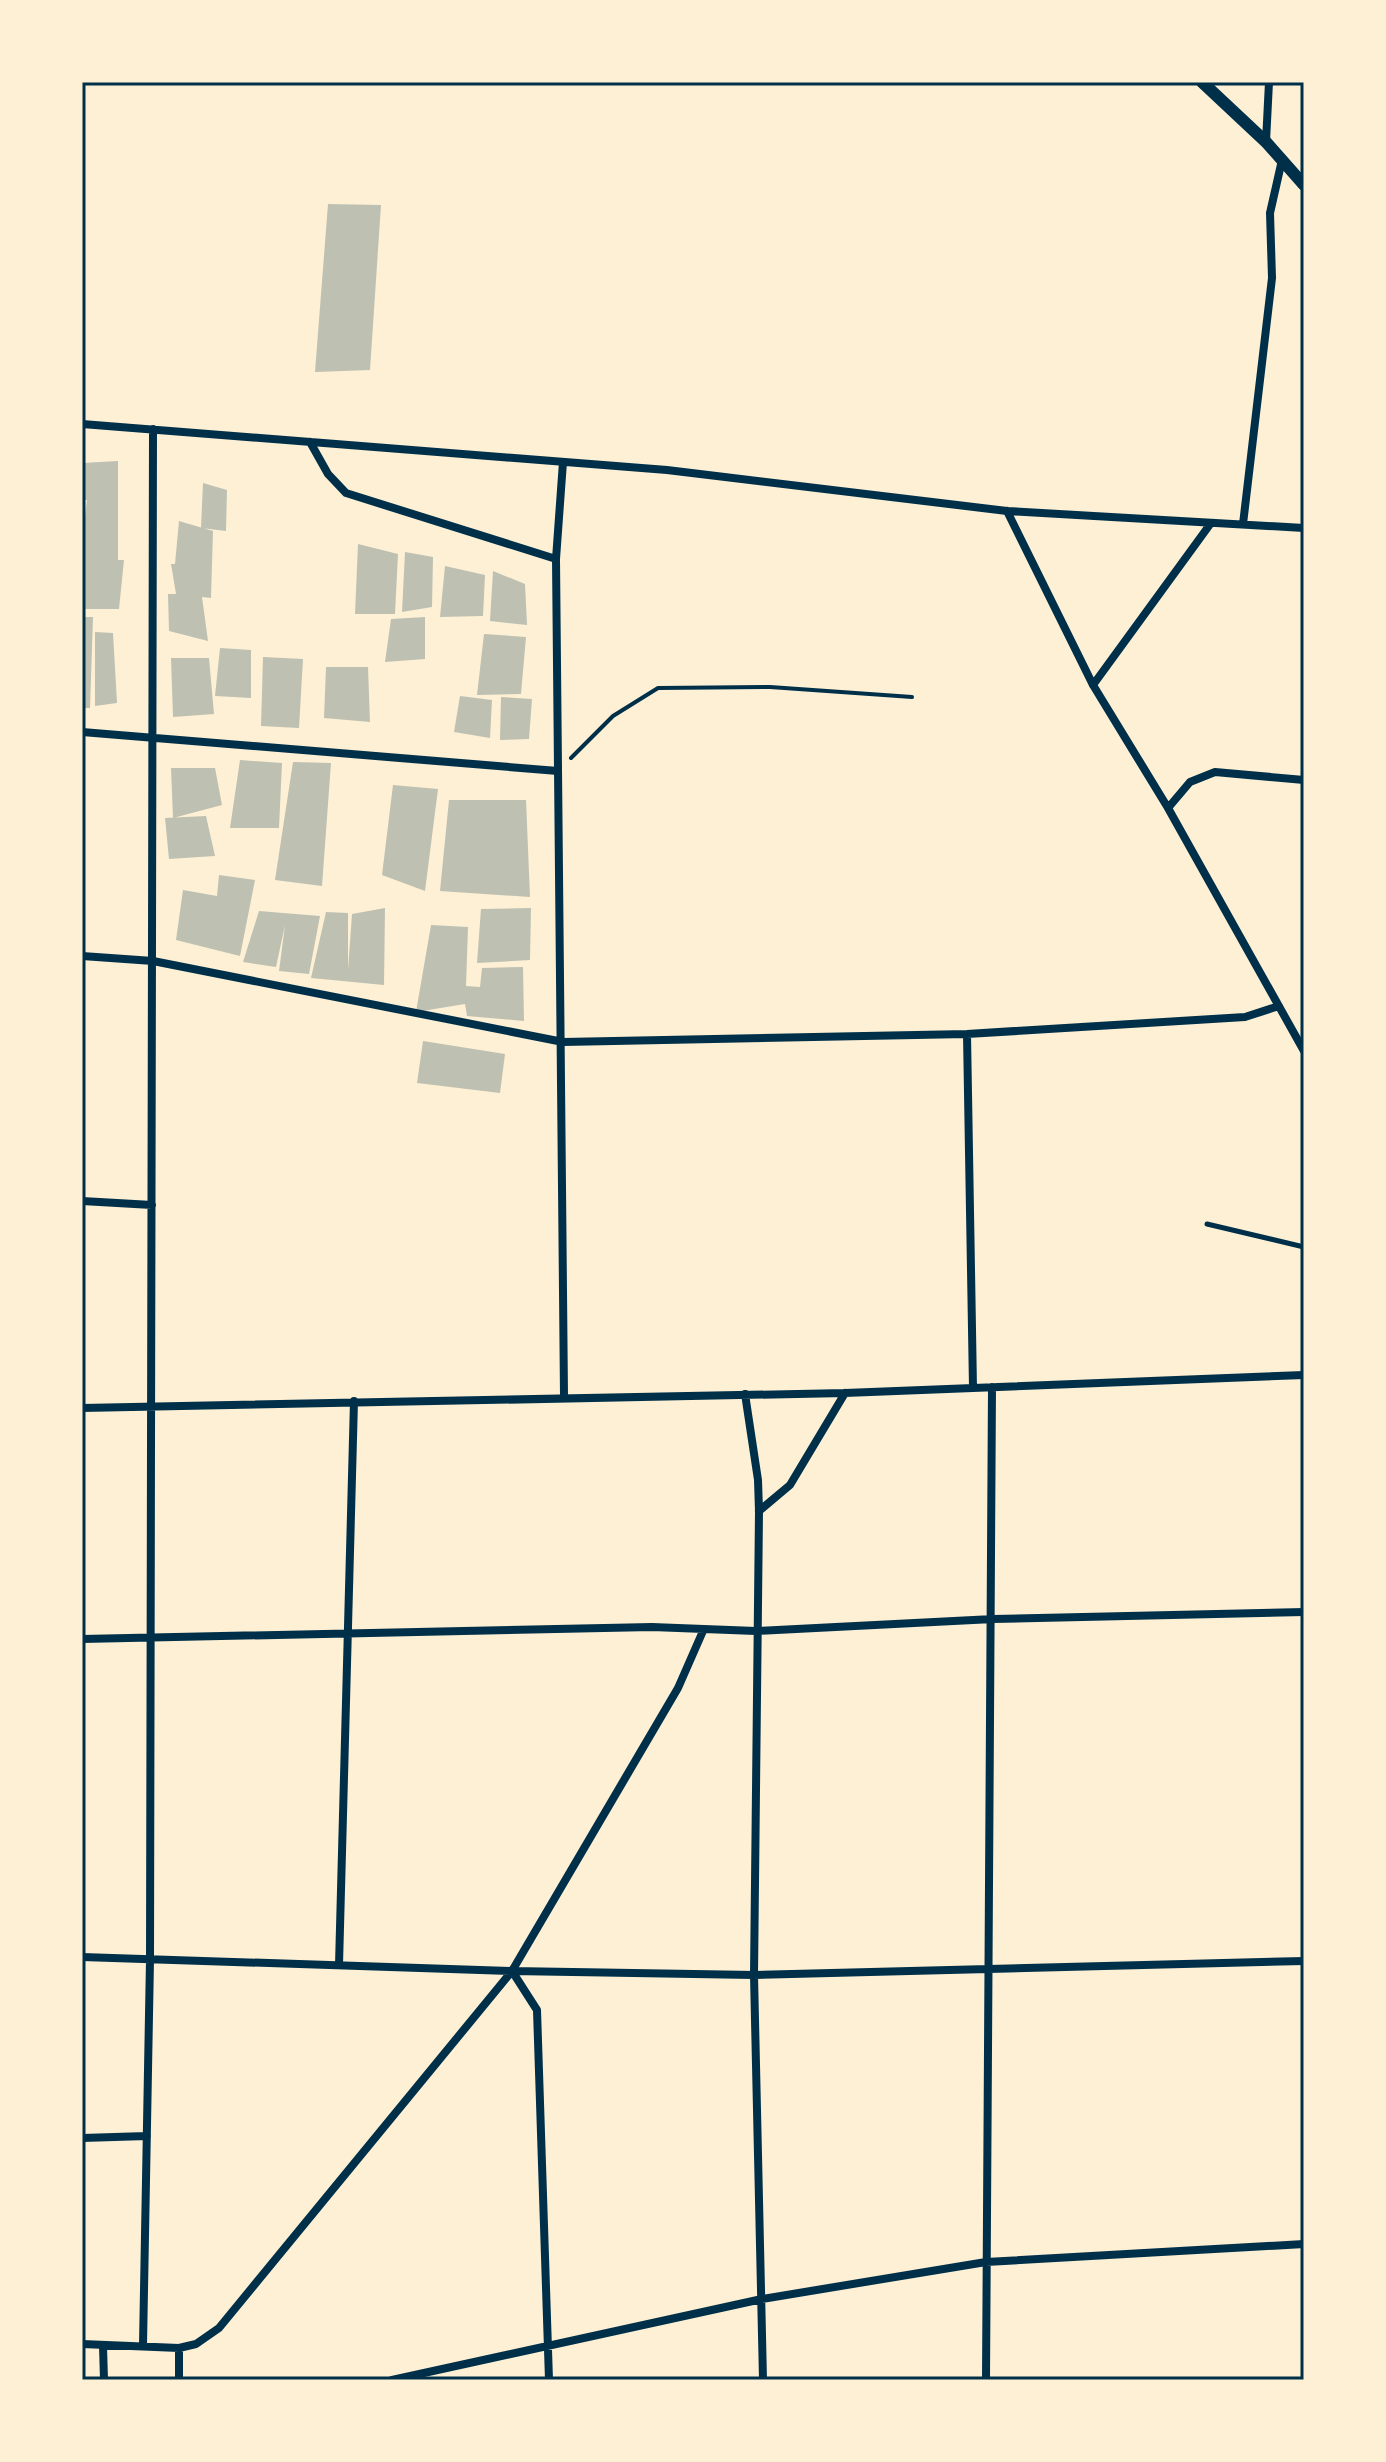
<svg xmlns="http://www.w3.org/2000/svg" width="1386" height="2462" font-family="Montserrat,sans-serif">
<rect width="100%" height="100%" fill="#fdf0d5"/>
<path fill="#bec0b2" d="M328,204L381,205L370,370L315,372Z
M118,461V560H124L119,609H82V541L87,500H82V463Z
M203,483L227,490L226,531L201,528Z
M179,521L213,531L211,598L202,597L208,641L169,631L168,594H176L171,564H175Z
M358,544L398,554L395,614H355Z
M405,552L433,557L432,607L402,612Z
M445,566L485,575L483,616L440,617Z
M493,571L525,584L527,625L490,621Z
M82,617H93L90,708H82Z
M425,617V659L385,662L391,619Z
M95,632L113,633L117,703L95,706Z
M484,634L526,637L521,694L477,695Z
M220,648L251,650V698L215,696Z
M263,657L303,659L299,728L261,726Z
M171,658H209L214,714L173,717Z
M326,667H368L370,722L324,718Z
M460,696L492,700L490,738L454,732Z
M501,697L532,699L529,739L500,740Z
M240,760L282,763L279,828H230Z
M293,762L331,763L322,886L275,880Z
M171,768H215L222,805L173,818Z
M393,785L438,789L425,891L382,875Z
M449,800H526L530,897L440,891Z
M206,816L215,856L169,859L165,818Z
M219,875L255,880L240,956L176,940L183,890L217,896Z
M385,908L384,985L311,978L326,912L348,913V970L352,914Z
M531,908L530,960L477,963L481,909Z
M259,911L320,916L309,974L279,971L285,925L276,967L243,962Z
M431,925L468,927L466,986L480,987L482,968L523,967L524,1021L467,1016L465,1004L416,1012Z
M423,1041L505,1054L500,1093L417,1083Z"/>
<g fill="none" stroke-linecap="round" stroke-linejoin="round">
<path stroke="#003049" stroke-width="4" d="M571,758L613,716L658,688L770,687L912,697"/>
<path stroke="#003049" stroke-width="5" d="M1207,1224L1304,1247"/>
<path stroke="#003049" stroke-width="8" d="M1266,142L1269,82
M82,424L667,470L1007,511L1304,528
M310,442L328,474L346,493L556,559
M563,462L556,559L564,1396
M1007,511L1093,685L1168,808L1304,1051
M1243,524L1272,278L1270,213L1282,160
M1093,685L1211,523
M82,732L558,771
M1168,808L1190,782L1215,772L1304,780
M82,956L153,961L563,1042L967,1034L1245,1017L1279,1006
M967,1034L973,1388
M82,1201L152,1205
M745,1394L758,1480L759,1511L754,1975L763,2380
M82,1408L845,1393L1304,1375
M759,1511L790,1485L845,1393
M82,1639L652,1627L756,1631L993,1619L1304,1612
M82,1957L512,1971L754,1975L1304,1961
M339,1965L354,1401
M512,1971L537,2010L549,2380
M82,2138L147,2136
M82,2344L179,2348
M143,2345L150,1960L153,429
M103,2346L104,2380
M179,2380V2348L196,2344L219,2328L512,1971L678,1688L703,1631
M392,2380L762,2299L986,2262L1304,2244
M986,2380L992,1387"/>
<path stroke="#003049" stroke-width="12" d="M1202,82L1266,142L1304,185"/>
</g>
<rect width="1386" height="2462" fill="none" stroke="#fdf0d5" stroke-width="168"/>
<rect x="84" y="84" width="1218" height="2294" fill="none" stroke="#003049" stroke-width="3"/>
</svg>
